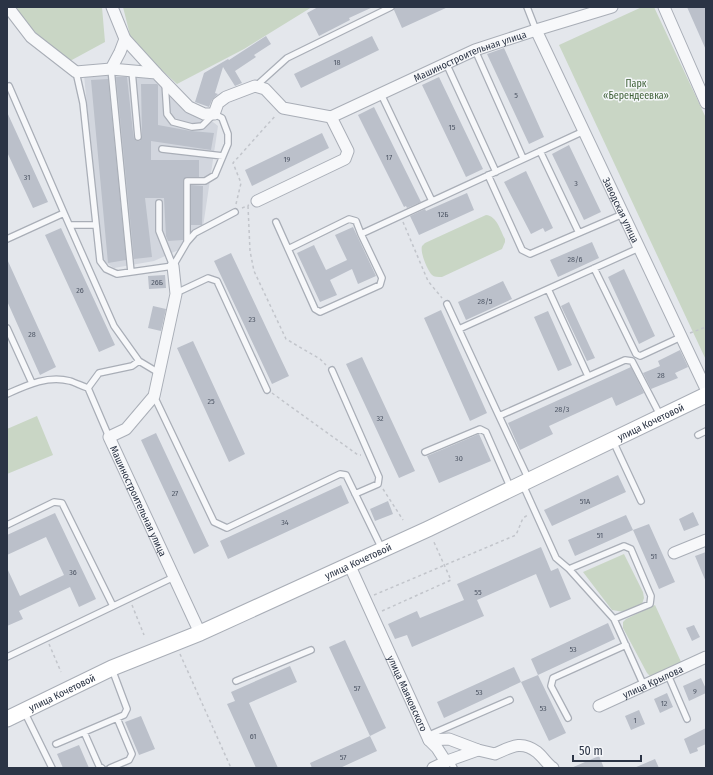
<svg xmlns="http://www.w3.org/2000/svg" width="713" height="775" font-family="'Fira Sans Condensed',sans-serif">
<rect width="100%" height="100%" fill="#e4e7ec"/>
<path fill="#d2d6de" d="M125,72L158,79L218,126L203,227L184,233L183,248L154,261L114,268L102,260L84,75Z"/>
<path fill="#c9d6c5" d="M12,7H102L105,42L70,61L49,47Z
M123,7H312L244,49L177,84L132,43Z
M642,7H654L706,118V360L559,45Z
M486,215C497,216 500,230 505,239V242L502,249L442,277C438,277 434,277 432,275C427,270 420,252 422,246L425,243Z
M37,416L53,455L7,474V429Z
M624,554L643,592L644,598L642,604L624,612L612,610L583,572Z
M655,605L682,664L655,677L650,676L647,673L623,628V622L626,619Z"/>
<path fill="#bbc0ca" d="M318,7H373L349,18L350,20L319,36L307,13Z
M395,7H448L402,28L394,10Z
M687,7H706V50Z
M266,36L271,44L254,55L256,57L235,71L242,83L235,86L223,67L215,93L218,94L212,100L209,107L195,102L204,73L228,59L229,60Z
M372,36L379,50L301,88L294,74Z
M504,48L544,137L529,144L487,54Z
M116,77H127L133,132L134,138L136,141H140L142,137L141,84H157L158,85V125L191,131L214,133L211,150L151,141V160H199V177H187L183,181V240L168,241L166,236L164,198H145L152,257L134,259Z
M439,77L483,169L466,177L422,85Z
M108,79L126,260L108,263L91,80Z
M374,107L421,202L407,208L406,206L404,207L358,115Z
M7,112L48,202L33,208L7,152Z
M322,133L329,148L252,186L245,170Z
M569,145L601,212L584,220L552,154Z
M526,171L553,228L545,232L543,228L531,234L504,182Z
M191,185L203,186L202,225H191Z
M467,193L474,210L419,235L410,216L425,209L426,211Z
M353,227L376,276L358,284L352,269L330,280L337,295L320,302L297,253L314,245L326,270L347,260L335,235Z
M61,228L115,345L99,352L45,235Z
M592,242L599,258L558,277L550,260Z
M231,253L289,376L272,384L214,261Z
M7,259L56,367L40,375L7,301Z
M624,269L655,336L639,344L608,277Z
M165,275L166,288L149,289L148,276Z
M503,281L512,299L466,320L458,302Z
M569,302L595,358L587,361L561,306Z
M153,306L166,309L161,331L148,328Z
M441,310L487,413L470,421L424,318Z
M548,311L572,365L558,371L534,317Z
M193,341L245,454L229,462L177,348Z
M680,350L688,367L675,373L678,378L651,389L643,373L660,366L658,361Z
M362,357L415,471L399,478L346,364Z
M631,367L644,393L616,406L612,397L549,426L553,434L520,450L508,423Z
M156,433L209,546L194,554L141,440Z
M479,434L491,461L439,483L427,456Z
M618,475L626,492L552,526L544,510Z
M341,485L349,503L228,559L220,541Z
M388,501L393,514L375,521L370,509Z
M693,512L699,525L684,531L679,519Z
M55,513L96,599L79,607L70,587L19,611L23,619L7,626V568L20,596L64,575L46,537L7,555V535Z
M626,515L633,530L575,556L568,540Z
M649,524L675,582L659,589L633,530Z
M541,547L551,571L558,568L571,599L550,608L536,574L477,600L484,616L412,647L407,635L395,639L388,624L417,611L420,618L464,600L457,584Z
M706,552V582L695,556Z
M608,623L615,639L538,675L531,659Z
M694,625L700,637L692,641L686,628Z
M345,640L386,728L370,736L329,647Z
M290,666L297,682L249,703L278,768H256L227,704L235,701L231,692Z
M514,667L521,682L444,718L437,702Z
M538,675L566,733L549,741L521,682Z
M701,678L706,689V693L689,701L683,686Z
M667,693L673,707L660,713L654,699Z
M639,710L645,724L631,730L625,716Z
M141,716L155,749L139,755L125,722Z
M706,728V744L697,748L698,751L690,754L684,739Z
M370,736L377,751L340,768H312L310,763Z
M79,745L89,768H63L57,754Z
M599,756L604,768H571Z
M655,759L659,768H634Z"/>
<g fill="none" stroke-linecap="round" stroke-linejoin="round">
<g stroke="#a9aeb7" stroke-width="8">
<path id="service" d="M527,7L536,30
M475,50L523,158
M446,63L496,172
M111,69L131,272
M132,71L138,137
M76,72L83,103L100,261L106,269L117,274L173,266
M165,83L167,114L173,122L192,127L202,126L214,114L222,118L228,134V144L215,175L205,181H187V242
M9,86L64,213
M256,86L287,58L391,7
M381,94L432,201
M162,149L223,156
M540,151L579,233
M488,175L522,250L530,254L623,214
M159,203V231L173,266
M276,222L315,309L320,312L380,285L382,278L361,234L584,131
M70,225H96
M7,239L64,213L114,326L139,361L159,373
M288,249L349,219L356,221L361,234
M173,266L187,242L195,233L235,212
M594,268L636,354L640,356L681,337
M548,289L588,376
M176,293L208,278L217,281L267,390
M447,304L499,416
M7,328L32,383
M459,329L639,248
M332,370L379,477L378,484L355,494
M88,388L99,373L132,366L139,361
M7,394C27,385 48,375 70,381C76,383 82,386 88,388L109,437
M154,396L214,522L227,528L340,474L346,475L382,549
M698,435L706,431
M613,441L641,501
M425,452L480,429L486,432L511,489
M529,480L499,416L625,360L632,361L660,415
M523,485L556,558L569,569L614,619L644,686
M7,525L54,502L62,503L113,606
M569,569L624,546L631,549L651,596L650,604L614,619
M7,657L174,577
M668,675L687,719
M236,681L311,650
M24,711L52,768
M568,718L551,686L553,678L626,645
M84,732L99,766L102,768
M427,736L510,700
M56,744L124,715L127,709L112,669
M450,760L454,768
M110,768L129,760L132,754L117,718"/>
</g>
<g stroke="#a9aeb7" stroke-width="13">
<g id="minor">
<path d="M8,7L31,37L76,72L111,69L156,73L189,107L204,114H214L218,103L226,97L255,86L265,89L283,108L331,117"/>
<path d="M112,7L125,39L156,73"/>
<path d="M664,7L706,103"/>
<path id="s1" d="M536,30L706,389"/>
<path d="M111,69L120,52L125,39"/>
<path id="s2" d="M331,117L475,50L536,30L612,7"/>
<path d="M257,201L345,159L348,151L331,117"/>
<path id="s3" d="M173,266L176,294L154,396L126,429L109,437L200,633"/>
<path d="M674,553L706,540"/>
<path id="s4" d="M349,564L429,740L449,739L478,750L495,754C511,747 521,740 537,752C543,757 547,764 553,768"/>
<path id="s5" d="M599,706L706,657"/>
<path d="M429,740L437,748L446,762"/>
<path d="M433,768L450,760L478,750"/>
</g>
</g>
<g stroke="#a9aeb7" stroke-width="17">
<g id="secondary">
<path id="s6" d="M7,719L112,668L200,633L428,529L706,395"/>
</g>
</g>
<path stroke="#c2c5cb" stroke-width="1.5" stroke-dasharray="3 3" stroke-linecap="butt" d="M236,204L241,183L233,163L276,115
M248,206L250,251L254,271L286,339L320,359L326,365
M242,208L249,205
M403,222L428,281L442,298
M690,333L706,327
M272,393L358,455H361
M383,489L403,520
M374,595L516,535L523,518L528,515
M132,605L144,635
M382,611L451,580L433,540
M49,644L61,672
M180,654L231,768"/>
<use href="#service" stroke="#f7f8fa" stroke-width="5.5"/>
<use href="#minor" stroke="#f7f8fa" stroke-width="11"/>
<use href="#secondary" stroke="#fff" stroke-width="15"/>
</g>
<g text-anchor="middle" stroke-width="3" stroke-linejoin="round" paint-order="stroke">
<g font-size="8" fill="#4f5766">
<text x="337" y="65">18</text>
<text x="516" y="98">5</text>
<text x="452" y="130">15</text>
<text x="389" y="160">17</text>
<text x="287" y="162">19</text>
<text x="27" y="180">31</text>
<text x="576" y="186">3</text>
<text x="443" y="217">12Б</text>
<text x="575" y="262">28/6</text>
<text x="157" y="285">26Б</text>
<text x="80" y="293">26</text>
<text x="485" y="304">28/5</text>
<text x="252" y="322">23</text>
<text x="32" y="337">28</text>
<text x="661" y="378">28</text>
<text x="211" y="404">25</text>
<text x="562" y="412">28/3</text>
<text x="380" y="421">32</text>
<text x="459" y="461">30</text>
<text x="175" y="496">27</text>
<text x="585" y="504">51А</text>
<text x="285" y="525">34</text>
<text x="600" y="538">51</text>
<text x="654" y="559">51</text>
<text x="73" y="575">36</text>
<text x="478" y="595">55</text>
<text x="573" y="652">53</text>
<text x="357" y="691">57</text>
<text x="695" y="694">9</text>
<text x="479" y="695">53</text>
<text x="664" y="706">12</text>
<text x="543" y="711">53</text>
<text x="635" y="723">1</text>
<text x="253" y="739">61</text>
<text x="343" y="760">57</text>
</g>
<g font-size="10" fill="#2b3445" stroke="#f4f6f9">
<text dy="4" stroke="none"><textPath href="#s2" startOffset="152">Машиностроительная улица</textPath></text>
<text dy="4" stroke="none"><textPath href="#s1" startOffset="199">Заводская улица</textPath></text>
<text dy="4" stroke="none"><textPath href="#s6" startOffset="709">улица Кочетовой</textPath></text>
<text dy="4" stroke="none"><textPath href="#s3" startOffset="265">Машиностроительная улица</textPath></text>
<text dy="4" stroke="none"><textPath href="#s6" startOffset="385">улица Кочетовой</textPath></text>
<text dy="4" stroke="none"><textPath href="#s5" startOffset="59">улица Крылова</textPath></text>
<text dy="4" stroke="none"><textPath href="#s6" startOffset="61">улица Кочетовой</textPath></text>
<text dy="4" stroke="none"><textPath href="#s4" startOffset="142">улица Маяковского</textPath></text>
</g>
<g font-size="10" fill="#3f6138" stroke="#f4f6f9">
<text x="636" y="87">Парк<tspan x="636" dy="12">«Берендеевка»</tspan></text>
</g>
</g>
<rect width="713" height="775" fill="none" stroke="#2b3445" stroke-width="16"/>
<path d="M573 755v6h68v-6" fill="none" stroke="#2b3445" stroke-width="2"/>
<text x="579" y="755" font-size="12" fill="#2b3445" stroke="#f4f6f9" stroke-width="3" paint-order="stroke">50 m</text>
</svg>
